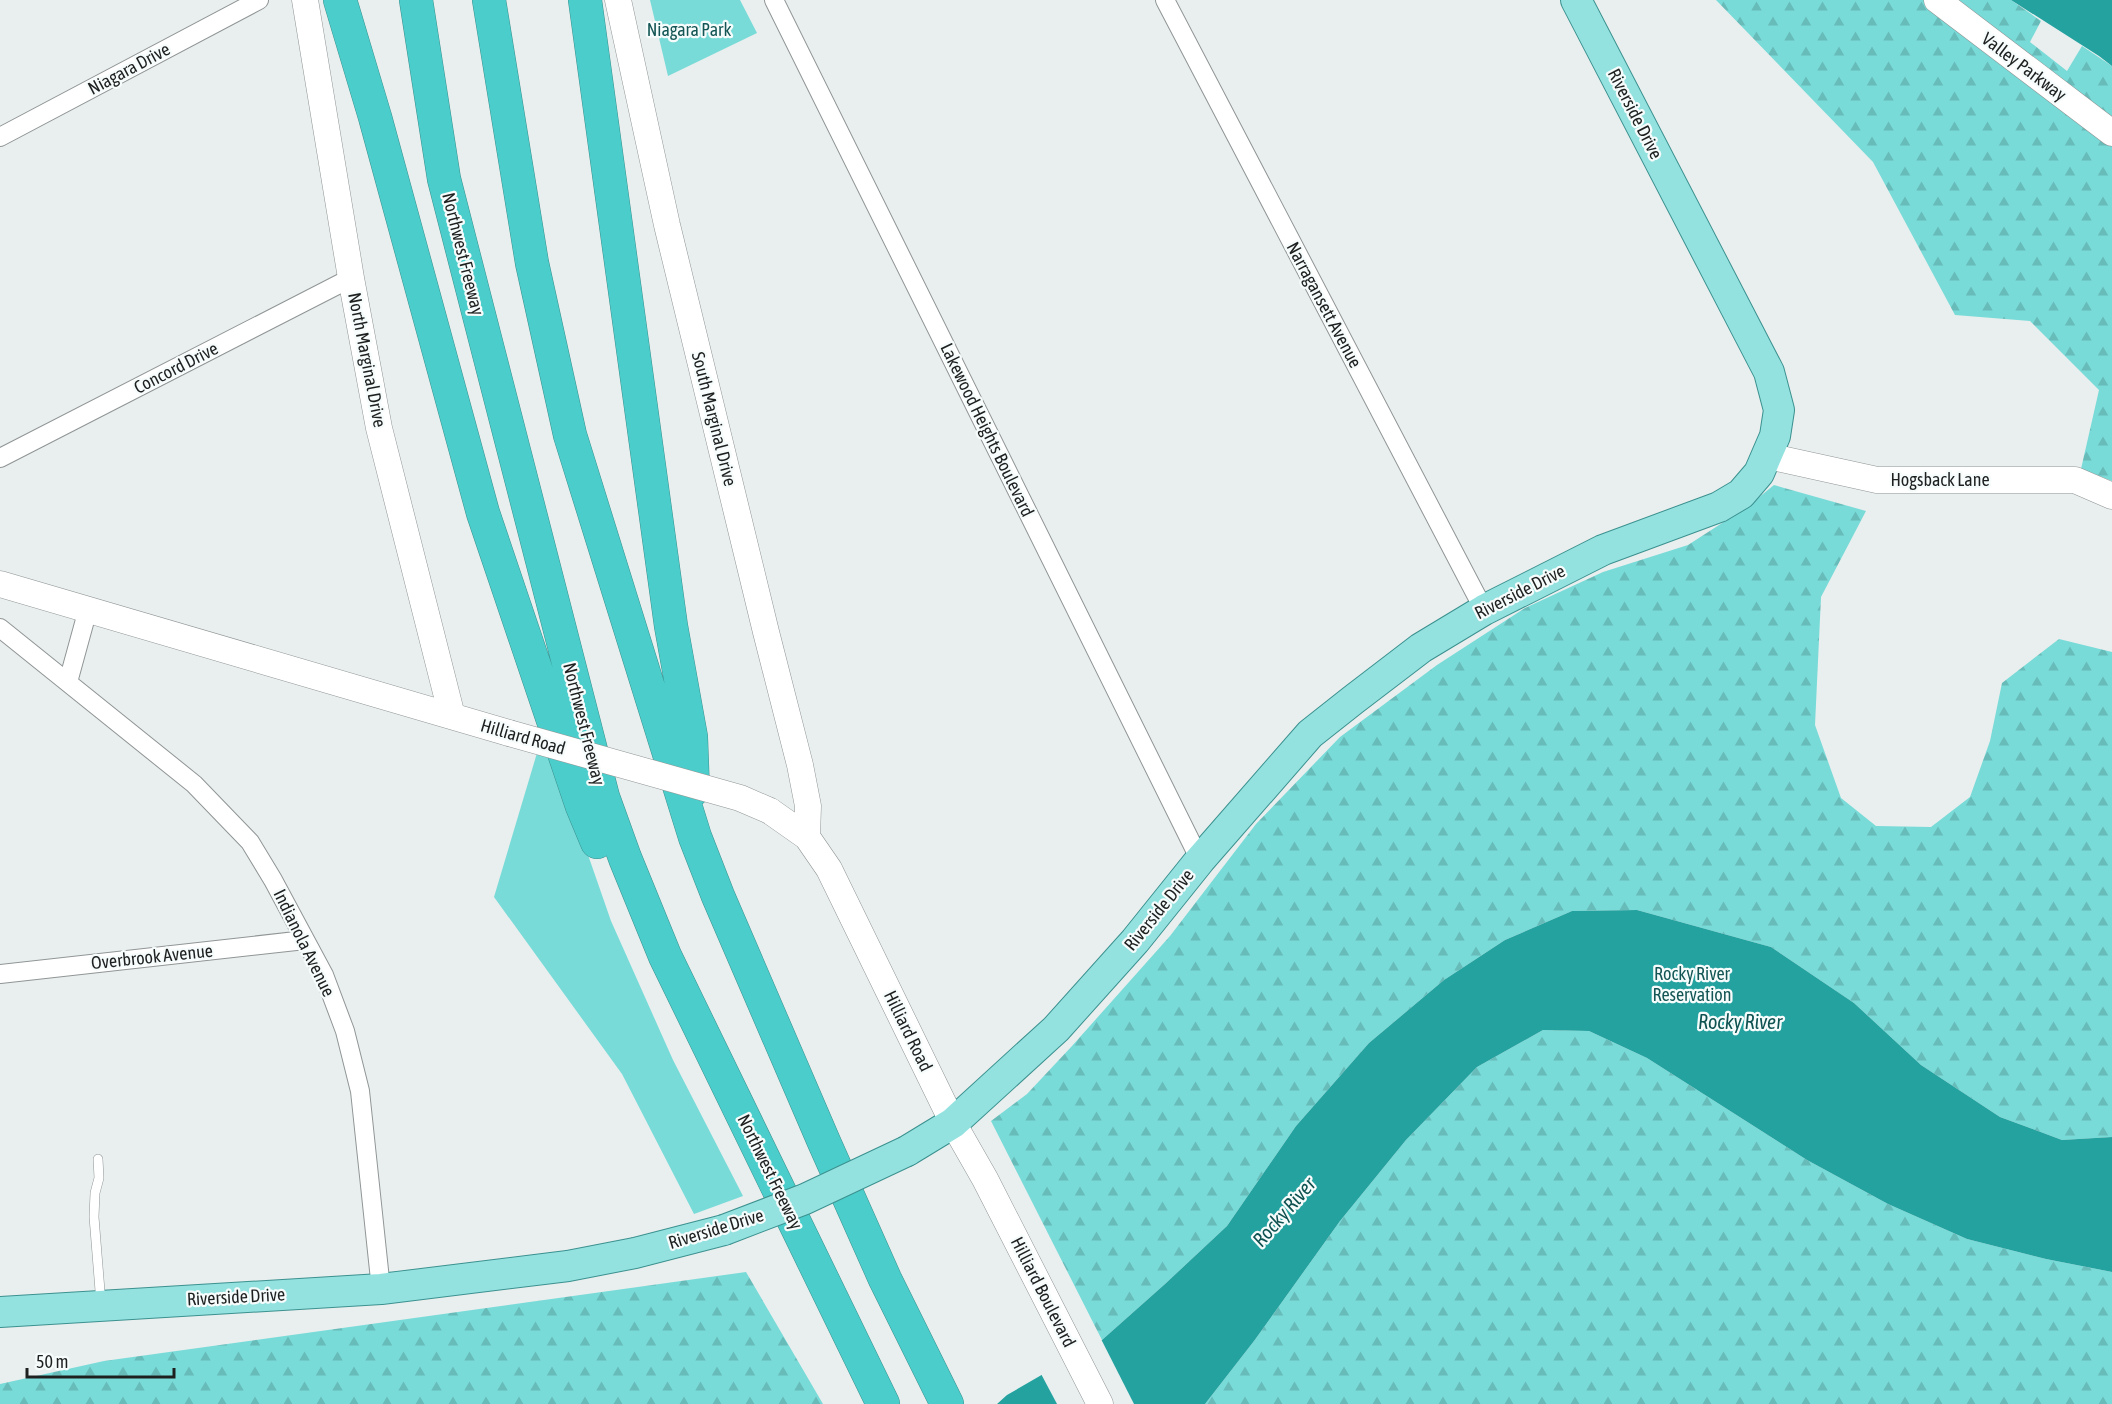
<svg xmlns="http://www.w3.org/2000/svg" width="2112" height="1404" font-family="'Asap Condensed',sans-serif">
<defs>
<pattern id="forest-firs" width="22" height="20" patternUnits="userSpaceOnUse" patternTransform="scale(1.5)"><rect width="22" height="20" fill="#78dbd8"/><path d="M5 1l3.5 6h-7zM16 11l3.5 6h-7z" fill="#67bcb9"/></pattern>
</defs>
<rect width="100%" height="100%" fill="#e9eeee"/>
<path fill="#78dbd8" d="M650,0H740L757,33L668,76Z
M537,753L554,757L611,921L673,1060L743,1196L694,1214L622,1074L494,897Z"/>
<path fill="url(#forest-firs)" d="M1716,0H2011L2041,21L2030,42L2067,71L2082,46L2112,66V481L2081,469L2099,390L2030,321L1955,315L1873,162Z
M1774,485L1866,511L1821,597L1815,725L1841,798L1876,826L1931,827L1970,797L1990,741L2002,683L2059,639L2112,652V1137L2062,1140L2000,1117L1921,1065L1854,1003L1771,947L1637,910L1572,911L1505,940L1444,980L1369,1043L1296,1126L1227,1226L1165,1284L1102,1340L991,1121L1027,1094L1072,1046L1170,936L1256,824L1340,737L1437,665L1525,608L1603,572L1688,545L1747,507Z
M1543,1030L1589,1031L1647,1058L1807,1160L1888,1204L1967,1239L2046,1259L2112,1272V1404H1205L1254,1341L1340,1221L1406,1140L1477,1067Z
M746,1272L823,1404H0V1384L104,1361Z"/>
<path fill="#24a2a0" d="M2011,0H2112V66L2099,56Z
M1637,910L1771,947L1854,1003L1921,1065L2000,1117L2062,1140L2112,1137V1272L2046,1259L1967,1239L1888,1204L1807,1160L1647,1058L1589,1031L1543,1030L1477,1067L1406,1140L1340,1221L1254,1341L1205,1404H997L1007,1395L1102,1340L1165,1284L1227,1226L1296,1126L1369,1043L1444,980L1505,940L1572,911Z"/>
<path fill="#e9eeee" d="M1100,1337L1134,1404H1057L1040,1372Z"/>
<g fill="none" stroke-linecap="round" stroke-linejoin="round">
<g stroke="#909595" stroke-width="10">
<path id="lane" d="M98,1159L99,1178L95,1193L94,1217L101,1303"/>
</g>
<g stroke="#909595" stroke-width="20">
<path id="street" d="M774,0L1200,860
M1165,0L1484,610
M0,137L259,0
M0,458L351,278
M0,628L194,784L250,842L273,880L324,975L345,1031L360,1091L381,1289
M68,682L88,609
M0,974L305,940"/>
</g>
<g stroke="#909595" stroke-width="27">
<path id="secondary" d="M305,0L351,278L379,428L452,716
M618,0L667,225L766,632L800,765L808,806L807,837
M1937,0L2112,133
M1768,456L1877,480H2075L2112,496
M0,584L509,733
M770,811L807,837L829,869L953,1123L985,1179L1100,1404"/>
</g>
<g stroke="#3b918f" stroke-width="32">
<path id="primary" d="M907,1151L953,1123L1056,1029L1135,941L1200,860L1310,734L1353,700L1421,648L1484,610L1603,550L1719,507L1741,494L1759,473L1775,436L1779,410L1769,372L1576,0
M0,1312L381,1289L568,1266L635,1253L724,1230"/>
</g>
<g stroke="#3b918f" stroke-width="34">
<path id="highway" d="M340,0L375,117L483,513L582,806L597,842
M416,0L444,179L603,797L625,858L665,956L883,1404
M489,0L532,263L570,435L695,837L718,896L824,1142L885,1279L947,1404
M585,0L671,626L691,737L693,790"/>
</g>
<use href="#lane" stroke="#fff" stroke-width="9"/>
<use href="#street" stroke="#fff" stroke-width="18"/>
<use href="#secondary" stroke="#fff" stroke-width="26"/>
<use href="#primary" stroke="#93e2e0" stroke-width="30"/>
<use href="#highway" stroke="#4bcecb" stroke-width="33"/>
<g stroke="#909595" stroke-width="27" stroke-linecap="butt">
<path id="secondary-bridge" d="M509,733L740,798L770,811"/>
</g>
<g stroke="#3b918f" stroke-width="32" stroke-linecap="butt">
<path id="primary-bridge" d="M724,1230L805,1199L907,1151"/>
</g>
<use href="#secondary-bridge" stroke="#fff" stroke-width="26"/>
<use href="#primary-bridge" stroke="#93e2e0" stroke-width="30"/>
</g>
<g text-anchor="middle" stroke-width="4.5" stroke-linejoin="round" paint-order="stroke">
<g font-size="18" fill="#145655" stroke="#f6fcfb">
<text x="689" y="36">Niagara Park</text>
<text x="1692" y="980">Rocky River<tspan x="1692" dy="21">Reservation</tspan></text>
</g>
<g font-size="18" fill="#1e2020" stroke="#f6fcfb">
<text transform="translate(2024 67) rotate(37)" y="6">Valley Parkway</text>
<text transform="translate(129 69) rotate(-28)" y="6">Niagara Drive</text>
<text transform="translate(1635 114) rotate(63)" y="6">Riverside Drive</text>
<text transform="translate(463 254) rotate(76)" y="6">Northwest Freeway</text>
<text transform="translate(1324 305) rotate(62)" y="6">Narragansett Avenue</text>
<text transform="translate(367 360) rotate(79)" y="6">North Marginal Drive</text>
<text transform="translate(176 368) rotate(-27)" y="6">Concord Drive</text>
<text transform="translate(714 419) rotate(76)" y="6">South Marginal Drive</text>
<text transform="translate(987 430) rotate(64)" y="6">Lakewood Heights Boulevard</text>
<text x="1940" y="486">Hogsback Lane</text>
<text transform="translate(1520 592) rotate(-27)" y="6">Riverside Drive</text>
<text transform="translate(584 724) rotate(76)" y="6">Northwest Freeway</text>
<text transform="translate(523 737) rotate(16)" y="6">Hilliard Road</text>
<text transform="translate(1159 910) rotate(-51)" y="6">Riverside Drive</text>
<text transform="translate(304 943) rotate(64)" y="6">Indianola Avenue</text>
<text transform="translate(152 957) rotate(-6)" y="6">Overbrook Avenue</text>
<text transform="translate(908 1031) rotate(64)" y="6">Hilliard Road</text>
<text transform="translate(770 1172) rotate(64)" y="6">Northwest Freeway</text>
<text transform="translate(716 1229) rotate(-17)" y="6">Riverside Drive</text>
<text transform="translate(1043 1292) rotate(63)" y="6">Hilliard Boulevard</text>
<text transform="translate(236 1297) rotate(-3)" y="6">Riverside Drive</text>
</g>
<g font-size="20" font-style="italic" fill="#0e5251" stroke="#f6fcfb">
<text x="1740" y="1029">Rocky River</text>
<text transform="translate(1284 1212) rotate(-49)" y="7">Rocky River</text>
</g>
</g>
<path d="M27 1368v9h147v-9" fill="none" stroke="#1e2020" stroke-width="3"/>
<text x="36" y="1368" font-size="18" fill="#1e2020" stroke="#f6fcfb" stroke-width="4.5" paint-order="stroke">50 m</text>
</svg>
